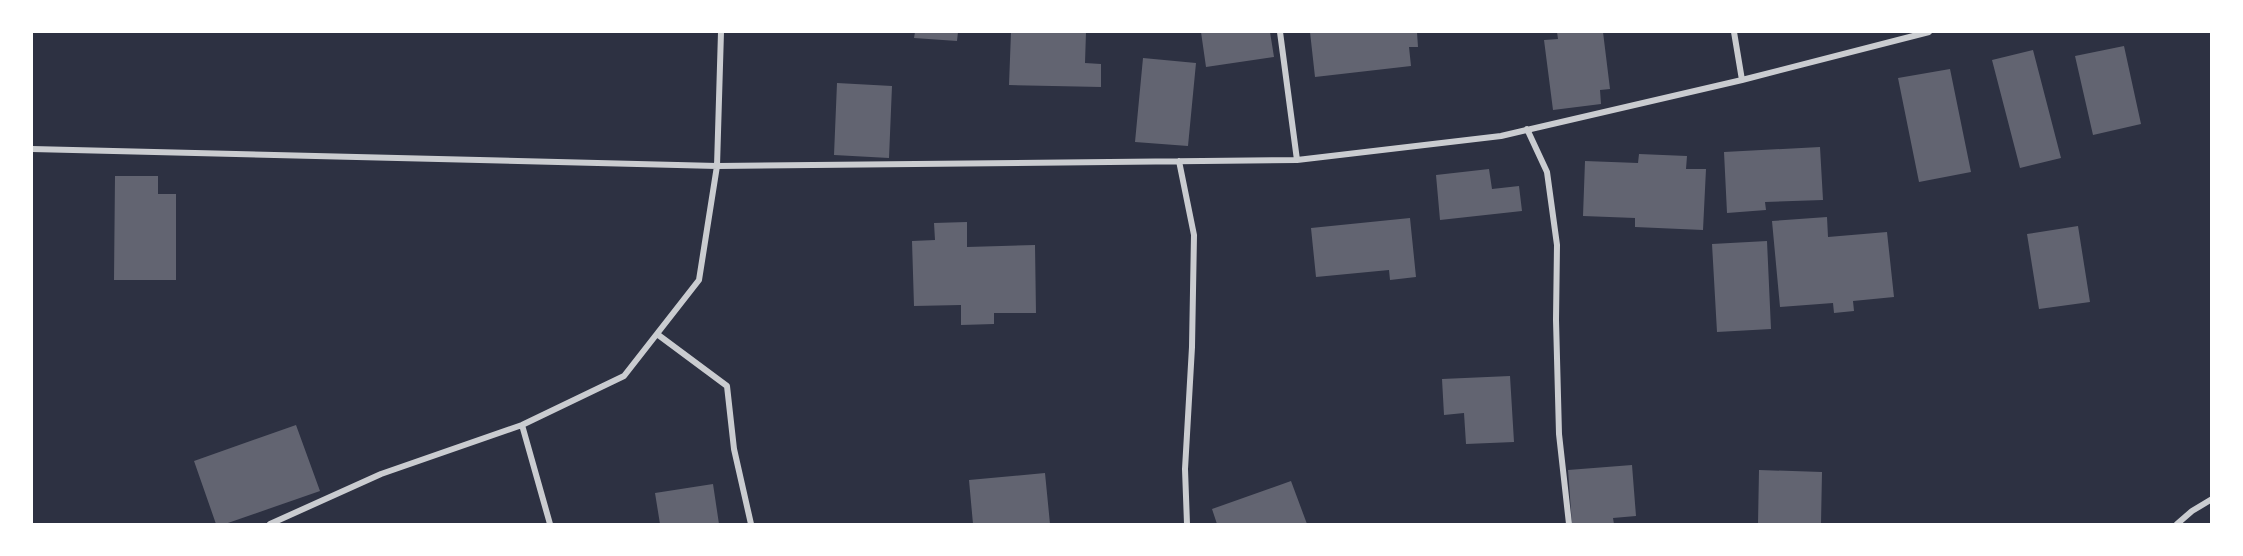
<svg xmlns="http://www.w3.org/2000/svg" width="2243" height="556" font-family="'Public Sans',sans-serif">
<rect width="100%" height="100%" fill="#2d3142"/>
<path fill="#626471" d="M915,32H958L957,41L914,38Z
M1011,32H1086L1085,63L1101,64V87L1009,85Z
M1201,32H1270L1274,57L1206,67Z
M1310,32H1417L1418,47H1409L1411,66L1315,77Z
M1557,32H1603L1610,89L1600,90L1601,104L1553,110L1544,40L1558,39Z
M2124,46L2141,124L2093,135L2075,56Z
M2033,50L2061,158L2020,168L1992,60Z
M1143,58L1196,63L1188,146L1135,142Z
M1950,69L1971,172L1919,182L1898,78Z
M837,83L892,86L889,158L834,155Z
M1820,147L1823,200L1765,202L1766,210L1727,213L1724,152Z
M1639,154L1687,156L1686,169H1706L1703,230L1635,227V218L1583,216L1585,161L1638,163Z
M1489,169L1492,189L1519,186L1522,211L1440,220L1436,175Z
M115,176H158V194H176V280H114Z
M1827,217L1828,237L1887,232L1894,297L1853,301L1854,311L1834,313L1833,303L1780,307L1772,221Z
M1410,218L1416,277L1390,280L1389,270L1316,277L1311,228Z
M967,222V247L1035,245L1036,313H994V324L961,325V305L914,306L912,241L935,240L934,223Z
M2078,226L2090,302L2039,309L2027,234Z
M1767,241L1771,329L1717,332L1712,244Z
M1510,376L1514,442L1466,444L1464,413L1444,415L1442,379Z
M296,425L320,491L225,524H216L194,461Z
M1632,465L1636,516L1613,518L1614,524H1572L1568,470Z
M1759,470L1822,472L1821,524H1758Z
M1045,473L1050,524H973L969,480Z
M1291,481L1307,524H1217L1212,509Z
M713,484L719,524H660L655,493Z"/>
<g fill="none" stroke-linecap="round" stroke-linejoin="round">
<path stroke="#caccd0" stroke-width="6" d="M1280,32L1297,160
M1734,32L1742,80
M1527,129L1547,172L1557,245L1556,320L1559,434L1569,524
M32,149L717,166L1297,160L1501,136L1742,80L1929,32
M1179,161L1194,235L1192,347L1185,469L1187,524
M657,334L727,386L734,449L751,524
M522,425L550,524
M270,524L381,474L522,425L624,376L699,280L717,166L721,32
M2177,524L2192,511L2212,499"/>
</g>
<rect width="2243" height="556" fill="none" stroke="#ffffff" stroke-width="66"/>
</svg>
